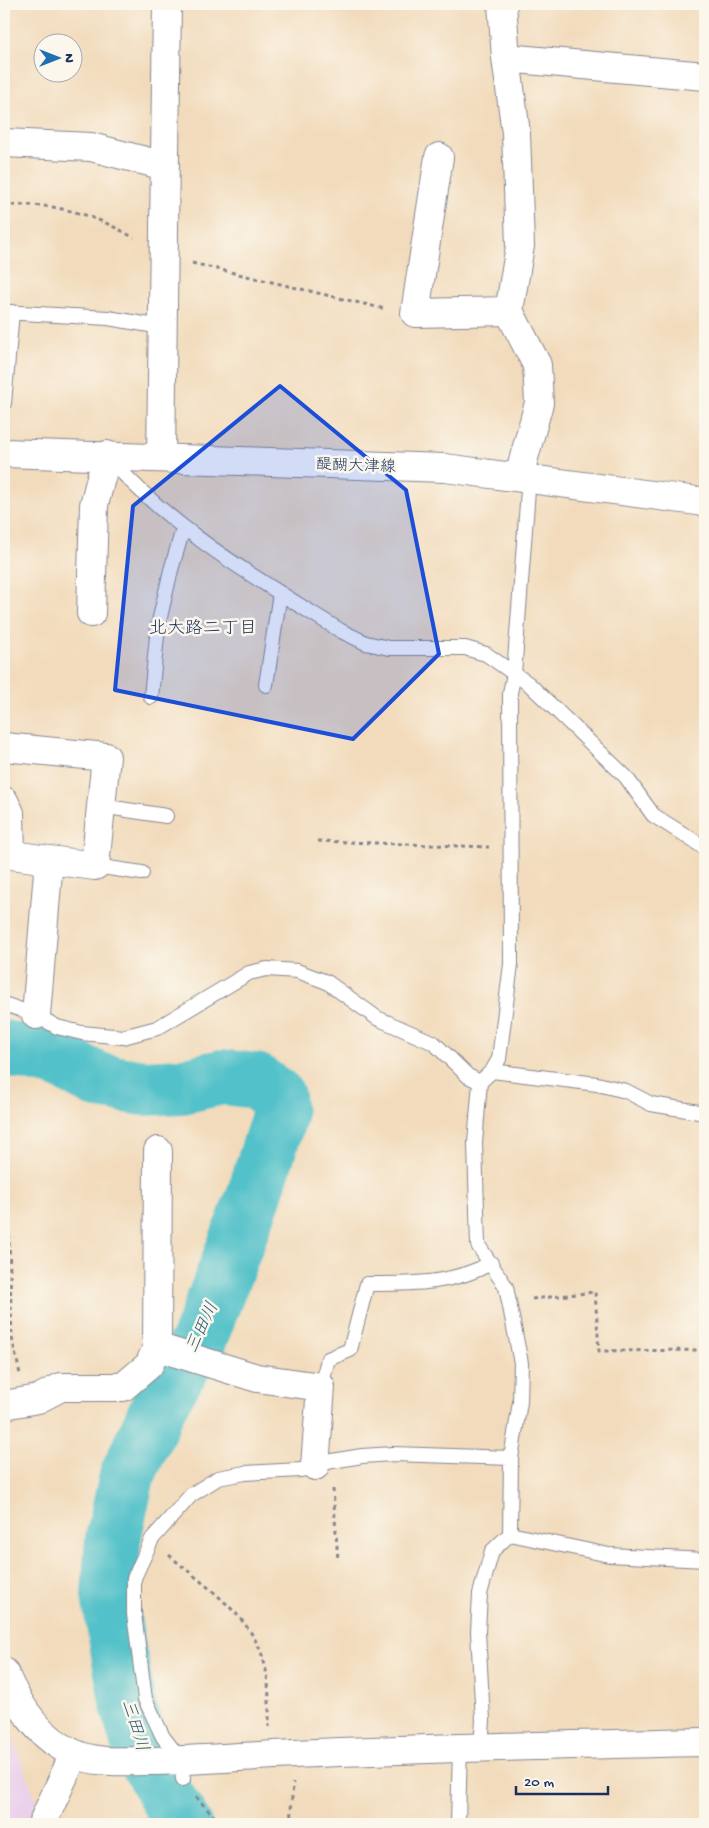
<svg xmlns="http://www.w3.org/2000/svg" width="709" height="1828" font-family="'Gochi Hand','Klee One',sans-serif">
<rect width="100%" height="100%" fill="#fbf7ec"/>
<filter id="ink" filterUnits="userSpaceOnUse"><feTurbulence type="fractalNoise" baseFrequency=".02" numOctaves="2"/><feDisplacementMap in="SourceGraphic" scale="10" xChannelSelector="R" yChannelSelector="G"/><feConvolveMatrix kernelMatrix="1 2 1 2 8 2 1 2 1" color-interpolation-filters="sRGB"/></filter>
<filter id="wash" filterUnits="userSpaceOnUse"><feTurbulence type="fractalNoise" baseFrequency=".0096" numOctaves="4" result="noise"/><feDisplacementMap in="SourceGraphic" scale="20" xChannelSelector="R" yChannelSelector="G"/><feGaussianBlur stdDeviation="1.12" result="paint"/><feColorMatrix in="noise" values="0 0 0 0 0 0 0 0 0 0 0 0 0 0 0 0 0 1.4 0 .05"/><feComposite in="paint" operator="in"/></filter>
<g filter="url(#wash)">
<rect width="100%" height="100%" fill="#f2dbbc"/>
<path fill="#ebd1eb" d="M4,1721L9,1729L38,1805L28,1824H4Z"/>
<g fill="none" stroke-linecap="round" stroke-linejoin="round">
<path stroke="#53c1c9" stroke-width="56" d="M4,1048L58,1060L99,1081L144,1088L182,1086L222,1077L256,1081L277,1096L279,1116L254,1196L199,1340L161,1401L127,1476L113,1539L109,1595L127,1701L139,1745L164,1793L184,1824"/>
</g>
</g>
<g filter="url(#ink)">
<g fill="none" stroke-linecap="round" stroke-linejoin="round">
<g stroke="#86858d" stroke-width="16">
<path id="service" d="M4,312L108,318L162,327
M4,403L12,312
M109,458C173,531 259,580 341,631L366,643L389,648H465L486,654L529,684L626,777L653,815L705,848
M266,685L280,593
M151,697L158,626L171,570L183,529
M101,806L166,816
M95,866L142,873
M4,1004L36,1015L57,1027L82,1033L123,1037L157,1028L249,973L267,969L297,971L327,982L377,1018L434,1043L468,1076L480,1082
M492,1071L597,1084L626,1091L651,1104L705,1113
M321,1387L328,1359L350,1350L367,1284C410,1284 452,1285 491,1263
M510,1534L609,1555L705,1560
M481,1746L483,1720L478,1632L480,1594L492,1551L510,1534L511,1458L520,1402L521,1363L506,1287L478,1245L475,1143L480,1082L492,1071L499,1059L511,964L510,693L514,674L529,477
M183,1779L181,1760L163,1737L145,1699L134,1614V1578L152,1539L191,1495L218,1478L245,1473L301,1470L332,1461L362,1456L393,1454L511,1458
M458,1824L460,1747"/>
</g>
<g stroke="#86858d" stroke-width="30">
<path id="minor" d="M502,4L506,58L516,133L520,246L509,311L537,365L539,403L519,476
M506,58L705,76
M4,143L91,147L165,166
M439,157L415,313L509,311
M161,457L167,4
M91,613L94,505L107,455
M4,747L106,757L95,866L11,855L10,813L4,801
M36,1015L49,860
M157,1347L257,1378L321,1387L315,1466
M4,1405L38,1399L61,1387H123L149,1365L157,1347L158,1151
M42,1824L74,1754"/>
</g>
<g stroke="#86858d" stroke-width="30">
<path id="tertiary" d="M4,1672C18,1705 39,1738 73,1753C96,1764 123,1761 147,1761C196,1761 245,1756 294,1754C431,1748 568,1745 705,1742"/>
</g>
<g stroke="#86858d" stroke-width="30">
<path id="secondary" d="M4,453L445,468L705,502"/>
</g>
<path stroke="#86858d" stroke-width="3" stroke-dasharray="4 4" stroke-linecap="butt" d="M4,206C50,201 95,214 134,238
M192,263L385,309
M318,841L489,847
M8,1210L12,1338L20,1374
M532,1299L595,1292L599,1351L705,1350
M333,1489L338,1561
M169,1555C204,1586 255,1617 265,1666C270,1686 269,1707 269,1727
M196,1797L221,1824
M290,1824L293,1783"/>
<use href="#service" stroke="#fff" stroke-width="14"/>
<use href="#minor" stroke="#fff" stroke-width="28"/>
<use href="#tertiary" stroke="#fff" stroke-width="28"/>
<use href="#secondary" stroke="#fff" stroke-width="28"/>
</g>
</g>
<path fill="#1d4ed8" fill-opacity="0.2" stroke="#1d4ed8" stroke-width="4" stroke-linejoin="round" d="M280,386L406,490L439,654L353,739L115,690L133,506Z"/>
<g text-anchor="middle" stroke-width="5" stroke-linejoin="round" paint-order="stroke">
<g font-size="16" fill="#1b2f5e" stroke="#fbf7ec">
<text transform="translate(356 464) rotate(2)" y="6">醍醐大津線</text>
</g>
<g font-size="18" fill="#1b2f5e" stroke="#fbf7ec">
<text x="203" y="633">北大路二丁目</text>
</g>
<g font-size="18" font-style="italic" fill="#2c5b7e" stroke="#fbf7ec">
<text transform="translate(201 1327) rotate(-65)" y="6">三田川</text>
<text transform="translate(136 1725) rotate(73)" y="6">三田川</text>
</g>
</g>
<rect width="709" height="1828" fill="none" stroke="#fbf7ec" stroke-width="20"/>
<g transform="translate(58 58) rotate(90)"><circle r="24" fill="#fbf7ec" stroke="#a1a7b3"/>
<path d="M0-4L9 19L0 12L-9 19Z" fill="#1f6fb2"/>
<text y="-8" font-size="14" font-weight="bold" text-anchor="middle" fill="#1b2f5e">N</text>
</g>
<path d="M516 1786v8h92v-8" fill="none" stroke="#1b2f5e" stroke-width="2.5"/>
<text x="524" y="1786" font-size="15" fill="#1b2f5e" stroke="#fbf7ec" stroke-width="4" paint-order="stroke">20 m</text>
</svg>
